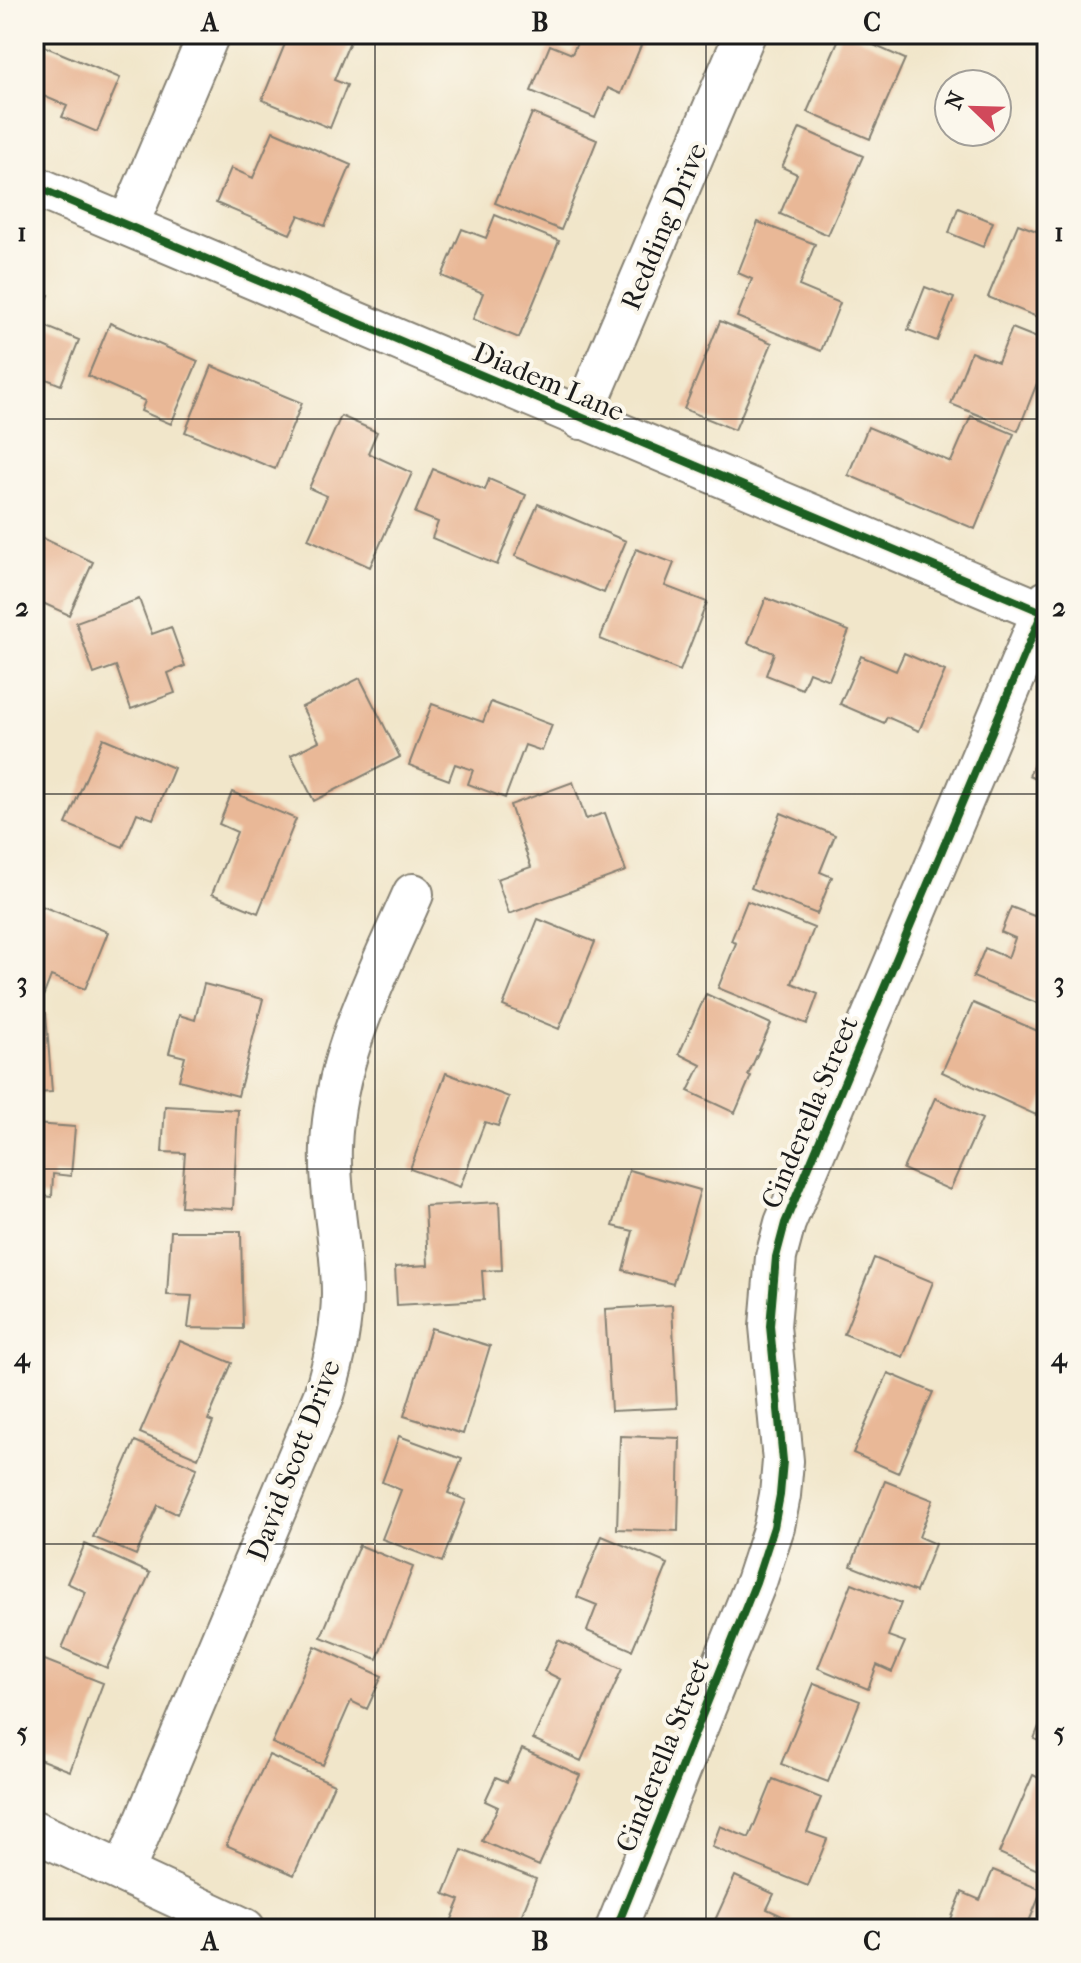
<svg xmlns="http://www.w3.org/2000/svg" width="1081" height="1963" font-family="'IM FELL French Canon',serif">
<rect width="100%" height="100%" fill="#fbf7ec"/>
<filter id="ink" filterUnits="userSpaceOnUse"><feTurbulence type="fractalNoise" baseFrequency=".0125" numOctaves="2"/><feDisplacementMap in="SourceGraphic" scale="16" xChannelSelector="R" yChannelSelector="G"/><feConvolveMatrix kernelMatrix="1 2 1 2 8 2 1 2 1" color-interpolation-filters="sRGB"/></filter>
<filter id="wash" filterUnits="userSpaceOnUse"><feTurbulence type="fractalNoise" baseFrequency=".006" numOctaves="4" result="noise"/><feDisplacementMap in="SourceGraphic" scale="32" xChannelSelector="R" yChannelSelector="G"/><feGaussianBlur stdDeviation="1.8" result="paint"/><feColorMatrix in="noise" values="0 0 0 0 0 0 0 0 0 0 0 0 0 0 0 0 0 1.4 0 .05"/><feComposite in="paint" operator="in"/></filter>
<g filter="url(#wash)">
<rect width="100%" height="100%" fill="#f1e6ca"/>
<g id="blocks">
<path fill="#e9b897" d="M289,34H338L351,39L334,80L347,85L330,128L262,100Z
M581,34H620L642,43L621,94L608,88L595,118L531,91L550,45L572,54Z
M841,34H849L905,59L870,139L807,112Z
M34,42L120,78L97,132L62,117L67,106L34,92Z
M532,113L597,140L561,230L495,203Z
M800,128L863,156L828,235L780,214L797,174L782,167Z
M273,131L351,165L325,226L299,215L290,234L216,203L231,168L253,178Z
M958,208L993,222L983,247L949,233Z
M495,215L559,241L519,338L473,319L483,293L442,276L462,229L486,238Z
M758,222L815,244L799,286L840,303L821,351L737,317L752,279L738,273Z
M1018,224L1047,235V321L988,297Z
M925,287L954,298L937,341L908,330Z
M34,289L49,295L37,323L79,340L61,385L34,374Z
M720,321L772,343L735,430L684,409Z
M110,323L198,361L171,424L141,411L145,401L88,376Z
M1012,328L1047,342V358L1018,431L951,404L971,352L998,362Z
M212,366L302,403L275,469L185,432Z
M341,416L377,432L368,453L412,473L370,567L308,539L327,496L309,488Z
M971,416L1014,434L975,529L848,475L868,427L951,462Z
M433,469L485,490L489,479L526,495L497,565L432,538L438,522L415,513Z
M538,504L626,541L604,593L515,556Z
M34,534L93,562L69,615L34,599Z
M636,549L674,563L665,586L707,602L680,671L600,639Z
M766,598L849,631L829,680L809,672L802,689L766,675L774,653L748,643Z
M139,599L152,634L171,627L185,666L168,673L175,693L131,709L116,666L94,674L76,622Z
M904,653L945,671L919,731L887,717L884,723L840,704L861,656L896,671Z
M360,678L400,757L314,801L291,755L319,741L302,707Z
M491,702L552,725L542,751L525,745L505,798L468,784L473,770L455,764L449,780L409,765L432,704L483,722Z
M1047,733V784L1029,776Z
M103,738L174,768L153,819L137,813L123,847L66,824Z
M573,782L586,819L605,813L626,871L509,914L497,879L531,867L510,805Z
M232,792L296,819L258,913L212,894L237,832L219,824Z
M781,813L835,835L820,872L832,877L817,914L751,888Z
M747,901L814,928L792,983L818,994L807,1024L718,988L736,943L731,941Z
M34,903L108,932L85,989L51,976L41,1002L34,1000Z
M1011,907L1047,921V1007L973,977L985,948L1008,958L1015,938L1001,932Z
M538,919L595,942L559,1029L503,1006Z
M204,984L263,999L238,1096L179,1080L185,1057L169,1053L179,1015L195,1020Z
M706,994L771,1024L748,1075L751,1076L735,1113L688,1091L701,1065L679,1054Z
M973,1003L1047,1035V1098L1045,1097L1036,1115L942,1072Z
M46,1013L52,1092L34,1093V1014Z
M446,1073L509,1097L498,1126L485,1122L460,1187L410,1169Z
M935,1098L982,1119L950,1190L903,1169Z
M165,1106L238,1110L233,1209L181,1206L185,1153L162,1152Z
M34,1124L75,1127L71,1176L53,1174L52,1197L34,1195Z
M629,1170L700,1190L673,1284L623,1270L633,1231L613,1226Z
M499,1202L502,1270L482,1271L484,1300L397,1305L395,1267L428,1265L425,1206Z
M171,1231H241L243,1329L188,1328L192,1296L167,1295Z
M874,1258L933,1282L903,1357L844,1334Z
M672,1305L677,1408L611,1411L605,1309Z
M431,1328L490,1346L463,1434L404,1416Z
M180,1341L232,1363L208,1420L213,1422L198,1458L140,1433Z
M888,1373L933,1392L898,1473L853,1453Z
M399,1436L462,1459L448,1493L466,1500L442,1562L382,1539L401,1490L382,1482Z
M620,1436L680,1438L678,1531L617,1529Z
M135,1441L197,1468L177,1514L158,1505L136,1555L93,1537Z
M885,1481L933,1500L919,1537L935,1544L916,1592L851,1566Z
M602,1536L668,1564L632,1650L587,1631L597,1605L577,1597Z
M85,1544L150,1573L107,1668L62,1648L86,1592L67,1583Z
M359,1545L413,1567L377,1659L321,1637Z
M852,1583L901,1603L888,1636L905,1642L892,1672L877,1665L868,1689L818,1668Z
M558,1640L622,1669L581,1761L533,1739L560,1679L544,1671Z
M315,1646L382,1676L367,1709L351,1701L323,1765L272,1743Z
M37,1657L103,1683L70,1771L34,1757V1665Z
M814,1683L860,1701L828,1782L781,1764Z
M1047,1706V1744L1034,1739Z
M522,1749L580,1775L539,1866L482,1841L498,1807L485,1801L496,1777L507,1782Z
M269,1755L334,1784L294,1875L226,1845Z
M1033,1775L1047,1782V1874L999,1853Z
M773,1779L821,1798L807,1832L827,1839L808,1886L712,1847L720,1826L749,1838Z
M462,1850L536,1879L516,1929H448L460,1900L444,1894Z
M993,1870L1042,1890L1026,1929H947L962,1892L980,1900Z
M735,1876L774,1894L767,1909L793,1921L789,1929H711Z"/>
</g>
</g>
<g filter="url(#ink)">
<use href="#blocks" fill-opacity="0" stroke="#868173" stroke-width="2"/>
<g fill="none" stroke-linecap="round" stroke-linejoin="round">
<g stroke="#868173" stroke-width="44">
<path id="street" d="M34,186L1047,614
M128,225L209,34
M581,419L745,34
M34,1831L245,1929
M124,1871L324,1395C334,1362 342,1328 342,1293C342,1244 329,1196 331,1147C334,1057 377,976 413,894
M616,1929L756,1582L774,1527L780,1495L783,1461L770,1326L776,1257L785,1223L1047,601"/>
</g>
<use href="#street" stroke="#fff" stroke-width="40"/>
<g stroke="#fbf7ec" stroke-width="13">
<path id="cycleway" d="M34,186L1047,614
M616,1929L756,1582L774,1527L780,1495L783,1461L770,1326L776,1257L785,1223L1047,601"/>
</g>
<use href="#cycleway" stroke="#1b5e20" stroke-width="8"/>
</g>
</g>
<path fill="none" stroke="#1c1c1c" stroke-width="2" stroke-opacity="0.55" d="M375,34V1929M706,34V1929M34,419H1047M34,794H1047M34,1169H1047M34,1544H1047"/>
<g text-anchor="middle" stroke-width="8" stroke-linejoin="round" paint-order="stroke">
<g font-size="28" fill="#1c1c1c" stroke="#fbf7ec">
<text transform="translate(663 226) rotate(-67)" y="10">Redding Drive</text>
<text transform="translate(549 381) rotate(23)" y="10">Diadem Lane</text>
<text transform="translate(809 1112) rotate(-67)" y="10">Cinderella Street</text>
<text transform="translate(293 1460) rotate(-69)" y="10">David Scott Drive</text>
<text transform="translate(662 1755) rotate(-68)" y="10">Cinderella Street</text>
</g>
</g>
<rect width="1081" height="1963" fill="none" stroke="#fbf7ec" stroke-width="88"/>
<g transform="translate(973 108) rotate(293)"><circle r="38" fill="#fbf7ec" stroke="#a29f99" stroke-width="2"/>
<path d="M0-6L14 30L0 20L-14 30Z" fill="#d1495b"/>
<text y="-12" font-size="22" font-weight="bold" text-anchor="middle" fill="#1c1c1c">N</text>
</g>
<rect x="44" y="44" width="993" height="1875" fill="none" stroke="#1c1c1c" stroke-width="3"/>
<g font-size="26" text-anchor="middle" font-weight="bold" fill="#1c1c1c">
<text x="210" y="31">A</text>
<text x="540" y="31">B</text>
<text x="872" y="31">C</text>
<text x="22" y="241">1</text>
<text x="1059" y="241">1</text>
<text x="22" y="616">2</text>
<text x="1059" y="616">2</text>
<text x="22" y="991">3</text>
<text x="1059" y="991">3</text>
<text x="22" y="1366">4</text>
<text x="1059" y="1366">4</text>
<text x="22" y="1741">5</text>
<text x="1059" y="1741">5</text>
<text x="210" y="1950">A</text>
<text x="540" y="1950">B</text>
<text x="872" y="1950">C</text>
</g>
</svg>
